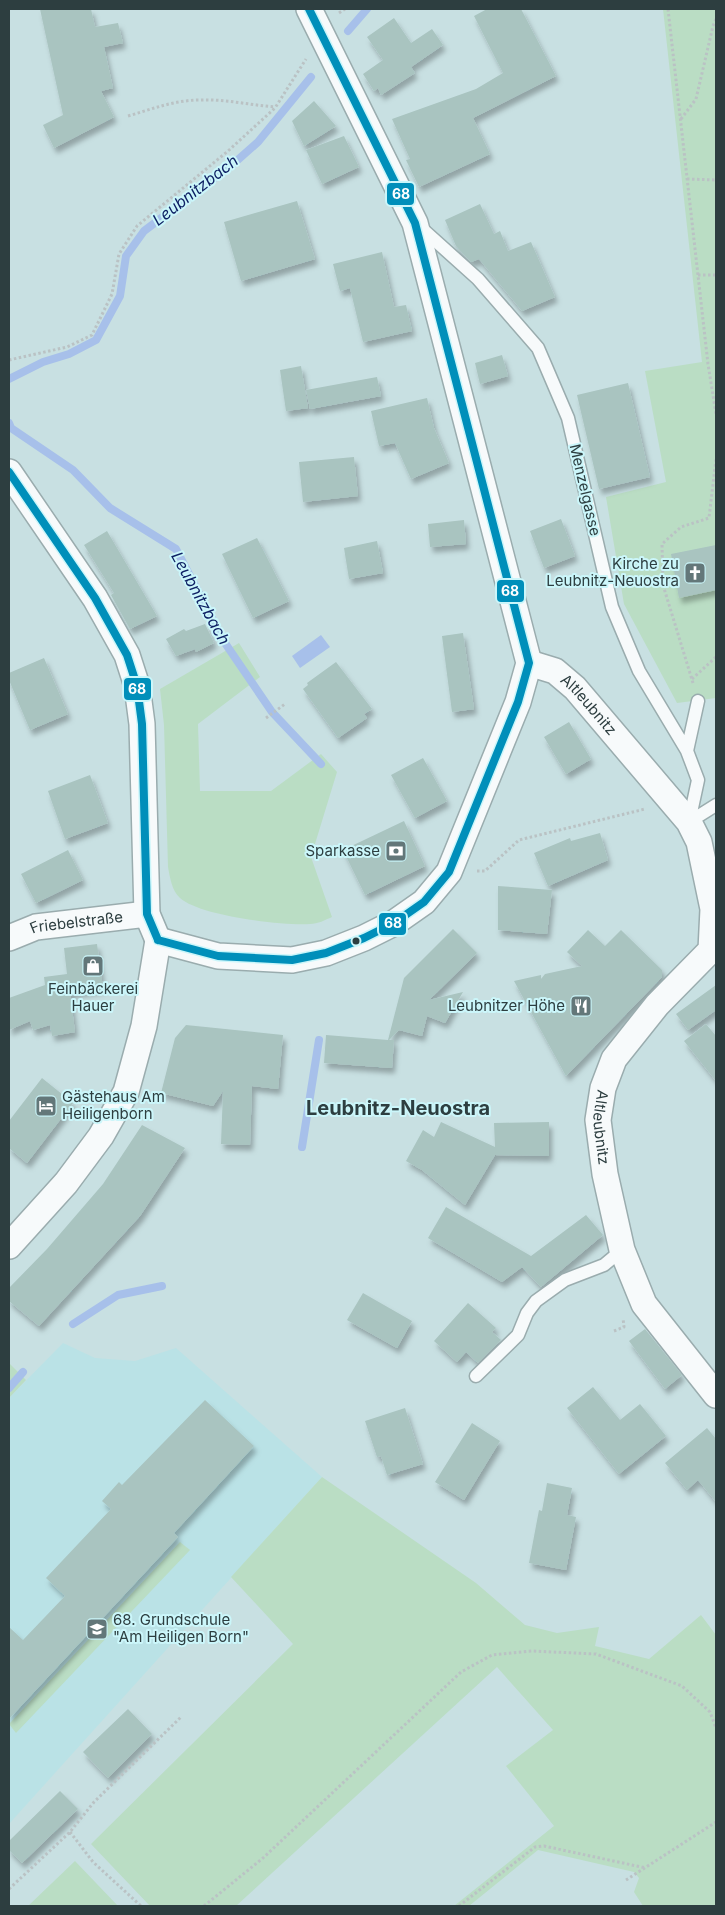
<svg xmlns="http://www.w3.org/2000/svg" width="725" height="1915" font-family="Inter,sans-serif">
<defs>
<filter id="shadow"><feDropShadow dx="3" dy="5.5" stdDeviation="2.5" flood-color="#0004"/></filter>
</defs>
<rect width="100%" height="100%" fill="#c8e0e2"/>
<path fill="#bae2e6" d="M63,1343L95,1358L135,1361L176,1348L322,1477L9,1824V1398Z"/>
<path fill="#baddc4" d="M663,9H716V698L677,703L624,604L606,497L666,482L645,371L702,362Z
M239,643L260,677L198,724L200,791H271L321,754L337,772L311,857L332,917C325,920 318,924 310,924C283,926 200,916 180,898C172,891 170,878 168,867L164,725L160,689Z
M9,1363L26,1380L9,1398Z
M322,1477L476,1583L525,1625L557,1633L599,1627L595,1646L649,1659L701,1615L716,1635V1906H643L634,1892L639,1878L634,1872L538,1850L469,1906H454L554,1826L506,1766L553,1730L497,1667L236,1906H150L91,1844L293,1644L231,1577Z
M180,1542L190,1550L16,1733L9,1724Z
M75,1861L118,1906H28Z"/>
<path fill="#a7c0ea" d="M321,635L330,647L300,668L292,656Z"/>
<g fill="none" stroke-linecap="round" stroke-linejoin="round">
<path stroke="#a7c0ea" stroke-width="8" d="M348,31L367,9
M9,379L43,362L69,354L96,340L120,296L126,256L144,231L232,165L258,142L311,77
M9,423L11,428L73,470L110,508L176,549L225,643L272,712L321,764
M302,1147L319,1040
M73,1324L118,1295L162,1286
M9,1388L23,1372"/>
</g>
<path fill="#a9c4c0" filter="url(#shadow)" d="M40,9H91L95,27L118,23L123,43L104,47L113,88L101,91L114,117L54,148L43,125L63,115Z
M487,9H521L556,76L473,118L490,154L419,187L406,160L410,159L392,119L476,89L503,73L474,16Z
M394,18L411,43L432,29L443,45L411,67L415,73L381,95L378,88L374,91L363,74L383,60L367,37Z
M314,101L336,126L304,146L292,121Z
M344,136L359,167L322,184L306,150Z
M297,201L315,259L241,281L224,222Z
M480,204L494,234L500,231L508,251L531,242L555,297L522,311L479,259L471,262L456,246L445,220Z
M382,252L394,307L406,305L412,331L363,342L350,288L340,291L333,264Z
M502,355L508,376L480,384L475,363Z
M301,366L308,408L286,411L280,370Z
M377,377L381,396L310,409L306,390Z
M628,383L650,477L599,489L577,395Z
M427,398L434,428L449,463L411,479L395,443L379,446L371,411Z
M354,457L358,496L303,502L299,462Z
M561,519L575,556L544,568L530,531Z
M464,520L466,544L430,547L428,524Z
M107,531L157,616L130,629L111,595L114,593L84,545Z
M257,538L289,601L253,618L222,554Z
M377,541L383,573L349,579L344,548Z
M716,545V590L679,598L671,554Z
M205,624L214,643L196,652L195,649L176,656L166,639L184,629L186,631Z
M463,633L474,709L452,712L442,636Z
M44,658L68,714L30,730L9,680V673Z
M336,662L372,709L364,714L367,718L338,738L303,689L308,685L307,683Z
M569,722L591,759L566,774L544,737Z
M423,758L447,801L415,818L391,775Z
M90,775L108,823L65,839L48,791Z
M404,821L425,866L365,895L343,850Z
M600,833L608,860L548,886L534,853L570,838L571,841Z
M68,850L83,880L36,903L21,874Z
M498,886L552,890L547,934L498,930Z
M453,929L477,953L429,1000L463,992L445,1023L427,1016L422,1036L399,1030L389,1040H394L392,1068L324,1063L326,1035L388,1040L404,978Z
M588,930L605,946L621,930L662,970V977L566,1076L514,981L541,975V979L545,974L582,966L567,952Z
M97,944L103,988L70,993L75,1032L52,1036L50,1025L33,1030L30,1021L9,1030V998L45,985L44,977L67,974L64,948Z
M716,985V1010L688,1030L676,1014Z
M706,1024L716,1036V1081L684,1041Z
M186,1025L283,1035L278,1089L252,1086L250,1145L221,1144L223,1091L213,1106L161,1093L175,1038Z
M42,1078L73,1103L27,1163L9,1148V1121Z
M441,1122L495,1147L494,1123L549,1122V1156L495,1155L465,1205L422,1170L406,1161L423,1130L434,1137Z
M142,1125L185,1148L140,1216L39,1326L9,1301V1288L47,1249L103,1184Z
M446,1207L531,1256L586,1215L603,1235L541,1287L522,1267L502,1282L428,1238Z
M363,1293L412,1321L397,1348L347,1320Z
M468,1303L496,1328L492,1332L501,1340L478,1363L466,1352L457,1362L434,1341Z
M645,1329L682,1375L665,1389L629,1341Z
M593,1387L620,1420L640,1404L666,1436L619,1474L567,1408Z
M205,1400L254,1446L174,1533L178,1537L9,1719V1627L23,1640L65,1596L46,1578L111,1509L102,1501L119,1482L122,1485Z
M405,1408L423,1464L387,1475L381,1456L377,1457L365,1421Z
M472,1423L500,1441L464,1500L435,1482Z
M707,1428L716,1439V1502L698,1480L687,1490L665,1463Z
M547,1483L572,1488L567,1515L576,1517L566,1570L529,1563L539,1510L542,1511Z
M128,1709L152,1734L108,1778L83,1752Z
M60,1791L78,1809L22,1863L9,1850V1841Z"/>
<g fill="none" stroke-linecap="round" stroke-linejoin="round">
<g stroke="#9aacae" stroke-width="15">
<path id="service" d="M419,226L478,279L538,348L568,418L612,607L639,671L687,751L698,780L689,822
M687,751L698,701
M689,822L716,805
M476,1376L518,1335L527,1313L536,1301L565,1280L604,1265L622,1250"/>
</g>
<g stroke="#9aacae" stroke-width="28">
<g id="minor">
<path d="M9,472L95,598L127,655L137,686L142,724L147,914L158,940"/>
<path id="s1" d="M529,663L555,671L575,688L689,822L699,842L713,909L711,950L657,1005L614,1059L603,1088L598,1120L605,1174L622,1250L644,1304L716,1395"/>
<path id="s2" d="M9,938L36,927L147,914"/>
<path d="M158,940L218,956L292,960L326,953L364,938L394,923L424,902L449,872L518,702L529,663L415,223L309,9"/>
<path d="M9,1246L66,1183L101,1136L126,1092L144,1026L158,940"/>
</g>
</g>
<path stroke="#bac2c4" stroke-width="3" stroke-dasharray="2.5 2.5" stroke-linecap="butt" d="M668,9L708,364L716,414
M339,13L345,9
M128,116C152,109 175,100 200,100C225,99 250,105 275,107
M681,119L696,99L713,26L716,19
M687,179L716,180
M698,275H716
M9,360L67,347L92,335L112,294L119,254L137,226L228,151L275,108L306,59
M692,679L716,657
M693,683L663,585L662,544L681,527L709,518L716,459
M266,718L285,704
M477,871H485L519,840L645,809
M614,1331L624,1327L623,1318
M70,1832L93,1862L141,1906
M626,1880L716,1822
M9,1889L70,1832L94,1802L181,1717
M204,1906L263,1858L461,1672L492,1655L532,1651L596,1654L682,1686L710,1712L716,1728
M459,1906L535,1847L544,1846L646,1868"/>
<use href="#service" stroke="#f7fafb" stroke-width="12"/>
<use href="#minor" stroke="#f7fafb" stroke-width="25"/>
<g stroke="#cbf6fa" stroke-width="11">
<path id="bus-1" d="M9,472L95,598L127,655L137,686L142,724L147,914L158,940
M158,940L218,956L292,960L326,953L364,938L394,923L424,902L449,872L518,702L529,663L415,223L309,9"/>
</g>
<use href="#bus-1" stroke="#008fba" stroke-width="8"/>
</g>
<defs>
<g id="church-square" transform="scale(1.125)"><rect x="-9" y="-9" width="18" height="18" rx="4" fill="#637779" stroke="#cbf6fa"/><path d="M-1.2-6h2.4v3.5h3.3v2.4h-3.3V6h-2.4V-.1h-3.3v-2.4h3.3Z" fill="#fff"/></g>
<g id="bank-square" transform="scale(1.125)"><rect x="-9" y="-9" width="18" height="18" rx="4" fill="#637779" stroke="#cbf6fa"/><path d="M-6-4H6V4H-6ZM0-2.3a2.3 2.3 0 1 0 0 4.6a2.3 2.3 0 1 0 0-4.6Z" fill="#fff"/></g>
<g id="shop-square" transform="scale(1.125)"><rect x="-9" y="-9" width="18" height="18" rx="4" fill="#637779" stroke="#cbf6fa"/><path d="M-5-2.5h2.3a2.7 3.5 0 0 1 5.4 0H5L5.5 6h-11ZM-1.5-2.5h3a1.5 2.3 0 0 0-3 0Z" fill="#fff"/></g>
<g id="restaurant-square" transform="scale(1.125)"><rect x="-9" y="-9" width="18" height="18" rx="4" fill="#637779" stroke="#cbf6fa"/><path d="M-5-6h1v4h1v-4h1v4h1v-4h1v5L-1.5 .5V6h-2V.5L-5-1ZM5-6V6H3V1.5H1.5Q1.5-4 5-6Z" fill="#fff"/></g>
<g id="hotel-square" transform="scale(1.125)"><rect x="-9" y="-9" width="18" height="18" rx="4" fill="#637779" stroke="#cbf6fa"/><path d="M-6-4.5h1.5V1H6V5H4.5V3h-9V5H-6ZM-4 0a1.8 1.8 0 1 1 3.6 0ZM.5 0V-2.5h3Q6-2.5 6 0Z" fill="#fff"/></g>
<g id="school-square" transform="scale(1.125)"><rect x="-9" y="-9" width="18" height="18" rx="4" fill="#637779" stroke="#cbf6fa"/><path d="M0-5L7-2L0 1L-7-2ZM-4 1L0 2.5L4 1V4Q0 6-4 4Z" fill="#fff"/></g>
</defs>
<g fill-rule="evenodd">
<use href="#church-square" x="695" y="573"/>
<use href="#bank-square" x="396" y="851"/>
<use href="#shop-square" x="93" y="966"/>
<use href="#restaurant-square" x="581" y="1006"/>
<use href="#hotel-square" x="46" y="1106"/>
<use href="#school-square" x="97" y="1629"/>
</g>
<circle fill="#2d3e40" stroke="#cbf6fa" stroke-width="2" cx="356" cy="941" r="4.5"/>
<g text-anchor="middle" stroke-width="4" stroke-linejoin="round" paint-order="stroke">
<g font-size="15" fill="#2d3e40" stroke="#cbf6fa">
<text transform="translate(585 490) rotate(77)" y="5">Menzelgasse</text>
<text dy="5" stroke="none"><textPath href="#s1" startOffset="75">Altleubnitz</textPath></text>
<text dy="5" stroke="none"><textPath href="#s2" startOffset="70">Friebelstraße</textPath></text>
<text dy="5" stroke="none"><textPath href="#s1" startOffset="578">Altleubnitz</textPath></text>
</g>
<g font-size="15" fill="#2d3e40" stroke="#cbf6fa" text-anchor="end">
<text x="679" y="569">Kirche zu<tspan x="679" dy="17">Leubnitz-Neuostra</tspan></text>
<text x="380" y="856">Sparkasse</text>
<text x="93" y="994" text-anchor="middle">Feinbäckerei<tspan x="93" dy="17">Hauer</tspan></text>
<text x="565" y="1011">Leubnitzer Höhe</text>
<text x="62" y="1102" text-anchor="start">Gästehaus Am<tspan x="62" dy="17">Heiligenborn</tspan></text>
<text x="113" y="1625" text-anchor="start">68. Grundschule<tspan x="113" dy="17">"Am Heiligen Born"</tspan></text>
</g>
<g font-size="16" font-style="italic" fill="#0e2164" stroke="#cbf6fa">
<text transform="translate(195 190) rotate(-38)" y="6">Leubnitzbach</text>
<text transform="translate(201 598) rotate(61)" y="6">Leubnitzbach</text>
</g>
<g font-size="20" font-weight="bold" fill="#2d3e40" stroke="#cbf6fa">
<text x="398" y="1115">Leubnitz-Neuostra</text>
</g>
</g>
<g stroke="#cbf6fa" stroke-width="2">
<rect x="386" y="182" width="29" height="24" rx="5" fill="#008fba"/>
<rect x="496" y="579" width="29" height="24" rx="5" fill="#008fba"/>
<rect x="123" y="677" width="29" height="24" rx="5" fill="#008fba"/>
<rect x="378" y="912" width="29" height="24" rx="5" fill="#008fba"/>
</g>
<g font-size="14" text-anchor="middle" font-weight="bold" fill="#fff">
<text x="401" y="199">68</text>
<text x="510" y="596">68</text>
<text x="137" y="694">68</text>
<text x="393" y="928">68</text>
</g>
<rect width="725" height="1915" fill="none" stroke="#2d3e40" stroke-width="20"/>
</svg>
